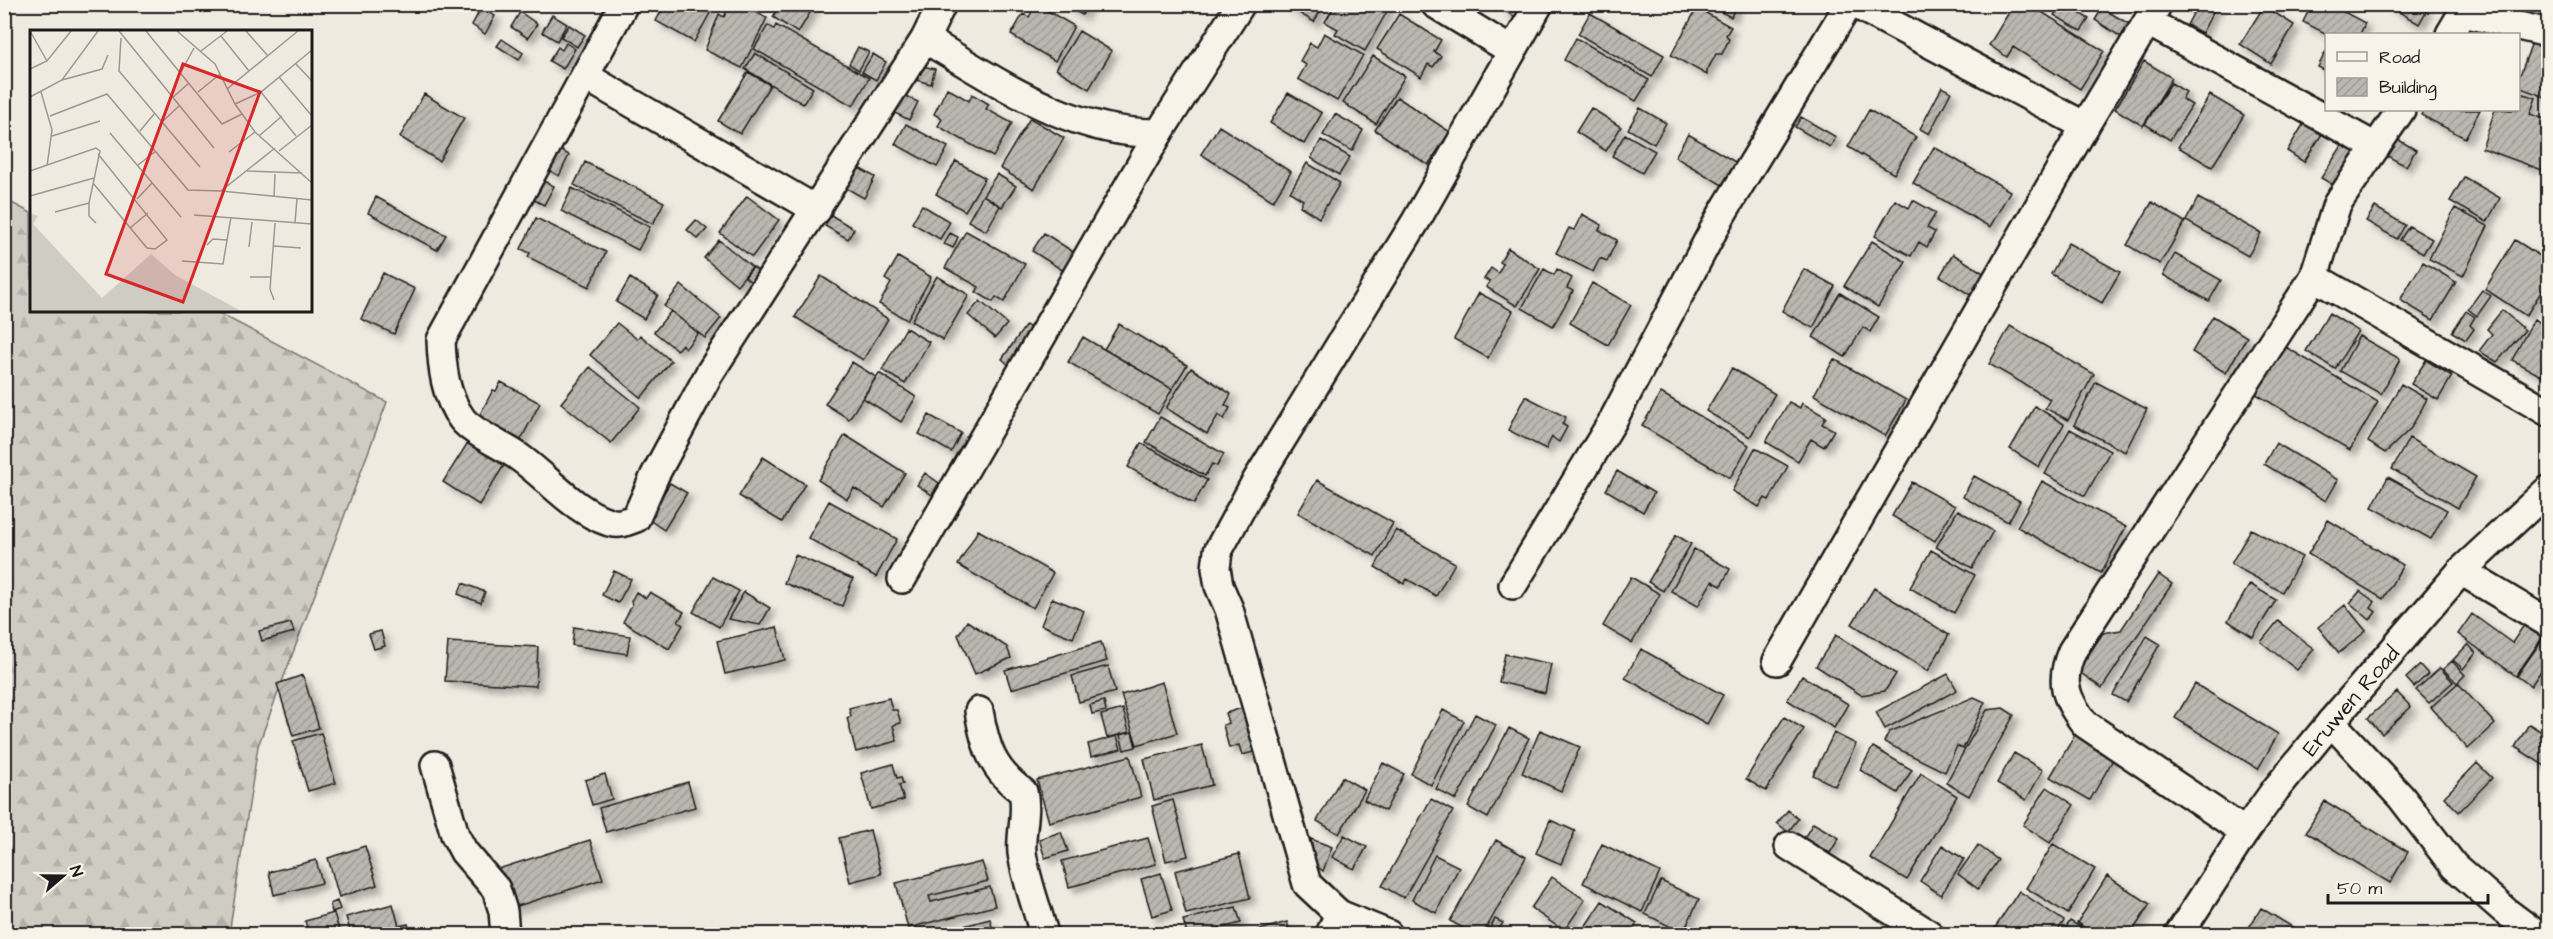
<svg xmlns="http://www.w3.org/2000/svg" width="2553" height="939" font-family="'Architects Daughter',sans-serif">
<defs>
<pattern id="forest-firs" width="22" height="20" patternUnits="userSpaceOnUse" patternTransform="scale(1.5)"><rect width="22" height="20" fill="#cfccc3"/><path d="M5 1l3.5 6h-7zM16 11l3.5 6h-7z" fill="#b1afa7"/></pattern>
<pattern id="building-hatch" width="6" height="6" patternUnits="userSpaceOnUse" patternTransform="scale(1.5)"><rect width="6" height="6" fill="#bab7af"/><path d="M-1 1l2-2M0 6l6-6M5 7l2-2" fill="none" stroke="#9f9d96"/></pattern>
<filter id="shadow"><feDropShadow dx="5.5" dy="5.5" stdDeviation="3" flood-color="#0004"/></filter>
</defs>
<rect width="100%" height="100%" fill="#eeeae0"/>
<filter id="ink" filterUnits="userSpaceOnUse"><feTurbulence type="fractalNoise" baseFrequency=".0167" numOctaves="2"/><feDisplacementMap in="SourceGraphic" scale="12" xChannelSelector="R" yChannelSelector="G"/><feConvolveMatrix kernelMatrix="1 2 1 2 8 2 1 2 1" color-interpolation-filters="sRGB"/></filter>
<g filter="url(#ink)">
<path fill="url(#forest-firs)" stroke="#767470" stroke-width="1.5" d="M4,199L31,213L32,310L215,311L387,402L258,746L229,934H5Z"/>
<path fill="url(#building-hatch)" stroke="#1c1c1c" stroke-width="1.5" filter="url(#shadow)" d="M661,4H715L694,42L656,21L664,6Z
M730,4H740L767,18L742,68L705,50L719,14L724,17Z
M780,4H815L798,33L773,17Z
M1036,4L1074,26L1055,61L1011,35L1023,14L1029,17Z
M1063,4H1088L1082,15Z
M1284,4H1324L1314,22Z
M1329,4H1391L1365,51L1335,34L1338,29L1325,22L1332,10L1328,7Z
M1505,4H1525L1516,18L1502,9Z
M1705,4H1737L1731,17Z
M2014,4H2029L2104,51L2080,89L2013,47L2007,57L1989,45Z
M2061,4H2065L2089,19L2081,31L2054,15Z
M2185,4H2217L2202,33L2187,25L2195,10Z
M2312,4H2329L2365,23L2360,34H2327L2303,22Z
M2386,4H2419L2427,10L2419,24Z
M2264,6L2294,25L2271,64L2240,44Z
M481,8L495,16L485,34L472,25Z
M1697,8L1731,27L1726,35L1729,39L1722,54H1716L1707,71V75L1671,55Z
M2102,8L2129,24L2121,37L2095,20Z
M520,12L537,24L528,38L511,27Z
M1590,13L1664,55L1652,77L1578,34Z
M1399,14L1441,40L1434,52L1441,56L1433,67L1428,64L1421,77L1377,49Z
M552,15L567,24L557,41L542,32Z
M569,25L585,35L577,47L561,37Z
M768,25L774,29L776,25L869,78L853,106L754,49Z
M1079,31L1112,51L1089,89L1056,69Z
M2536,31L2548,36V98L2518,87V81Z
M1324,33L1363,55L1337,101L1298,79L1306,65L1300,61L1310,43L1317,47Z
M1576,38L1649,80L1636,101L1564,60Z
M502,39L523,53L519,60L497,46Z
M566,43L575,49L563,69L549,61L558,47L562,50Z
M858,47L869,52L859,70L849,64Z
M2326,51V71L2318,67Z
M755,53L813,88L803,104L745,69Z
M873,54L886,62L876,80L862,72Z
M1373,56L1405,76L1376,124L1343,103Z
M2144,61L2172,78L2143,126L2115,109Z
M919,65L935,69L931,84L916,80Z
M748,72L770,85L740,134L718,121Z
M2171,83L2186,92L2182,99L2192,105L2170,140L2145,124Z
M1942,87L1951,92L1929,134L1920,129Z
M947,88L969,101L972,94L989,104L986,109L1012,123L993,157L938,126L942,119L934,114Z
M2518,92L2536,98L2530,114L2548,120V160L2545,171L2482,148L2495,110H2518Z
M1288,93L1322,113L1304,144L1270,123Z
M424,94L464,118L439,161L400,137Z
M904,95L918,102L909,120L895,113Z
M2210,95L2244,115L2212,167L2178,147Z
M1397,97L1450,132L1428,165L1375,130Z
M1591,108L1621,127L1606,151L1576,132Z
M1640,108L1666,123L1654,144L1628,129Z
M1869,110L1916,137L1894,174L1848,147Z
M2423,110H2480L2465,138L2421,115Z
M1335,114L1363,130L1352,151L1323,135Z
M1801,117L1836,137L1830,147L1795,127Z
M1030,118L1064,138L1034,189L1000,168Z
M2304,123L2322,134L2304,162L2287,151Z
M906,124L948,147L937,167L895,144Z
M1219,126L1291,172L1273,201L1201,154Z
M1625,134L1655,151L1642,173L1612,156Z
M1688,134L1742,166L1729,189L1675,157Z
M2397,139L2416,150L2406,166L2387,156Z
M1321,140L1350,157L1339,175L1311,158Z
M2343,144L2356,153L2335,186L2321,178Z
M555,147L569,155L559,176L543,167Z
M1934,147L2010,191L1990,227L1913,183Z
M956,161L985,178L965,211L936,194Z
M585,162L664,202L653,224L574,185Z
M1307,163L1340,183L1319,218L1300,206L1303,200L1290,192Z
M857,167L875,177L864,198L846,188Z
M997,174L1016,186L1002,207L983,195Z
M2464,177L2500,198L2487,222L2450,201Z
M538,178L554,186L544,205L528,197Z
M572,188L650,227L638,250L561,211Z
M983,195L1000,206L986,231L968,221Z
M747,196L779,220L752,257L720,233Z
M376,197L446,235L437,250L368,213Z
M2198,198L2261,233L2248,256L2186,221Z
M1895,200L1909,208L1913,200L1936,213L1927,228L1935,232L1927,247L1919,242L1911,256L1875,236Z
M2152,202L2185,222L2160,264L2127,245Z
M922,205L950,222L940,239L912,223Z
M2375,207L2405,225L2397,239L2366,221Z
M2455,208L2488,226L2463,276L2429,259Z
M1582,214L1602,225L1599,230L1617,240L1607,261L1600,258L1593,272L1556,253L1569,228L1574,230Z
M831,215L854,229L848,239L825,226Z
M536,218L606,252L589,287L528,257L530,253L521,249Z
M696,220L707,229L698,239L687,230Z
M2409,226L2432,239L2423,254L2400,240Z
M966,231L1025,264L1004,302L996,297L993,302L976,292L979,287L945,268Z
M950,233L958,237L953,248L944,244Z
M1044,233L1078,255L1067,273L1032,251Z
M719,240L752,267L737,285L704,258Z
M2515,240L2548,261V281L2526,316L2485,289Z
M1872,241L1906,262L1878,307L1844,286Z
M2068,243L2120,272L2102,303L2051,274Z
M1508,248L1540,269L1517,306L1486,287L1490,281L1484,279L1491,268L1498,273L1503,264L1500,262Z
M1953,254L1985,274L1972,296L1940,276Z
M2175,254L2221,280L2209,301L2163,275Z
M898,257L931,277L907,320L879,304L891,283L885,279Z
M2423,262L2456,282L2433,320L2400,300Z
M753,267L764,276L756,286L745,277Z
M1544,269L1554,275L1557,269L1572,278L1567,288L1573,291L1553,326L1522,308Z
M1804,269L1835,286L1813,328L1782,311Z
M383,273L415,289L394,334L361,319Z
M821,276L888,319L863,360L795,317Z
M937,276L969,295L943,340L911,321Z
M630,278L658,295L644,319L616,302Z
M1592,283L1631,305L1608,345L1570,323Z
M681,285L721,318L705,338L664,306Z
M2482,290L2491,296L2477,316L2468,309Z
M1479,293L1513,311L1488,358L1454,339Z
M1840,293L1879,317L1870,332L1863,327L1845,357L1813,337Z
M980,301L1007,324L995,338L968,315Z
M2502,310L2525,330L2497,362L2479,351L2492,334L2487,329Z
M671,311L698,333L686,348L682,344L677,350L654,332Z
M2466,311L2475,317L2470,325L2474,329L2466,340L2452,332Z
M2329,313L2358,331L2335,369L2306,351Z
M2213,316L2247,337L2226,373L2192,352Z
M2534,319L2548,327V363L2541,376L2512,360Z
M617,323L637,339L640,335L671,361L641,398L590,355Z
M1119,324L1187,365L1172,389L1104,349Z
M1026,325L1036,332L1011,367L1002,359Z
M2010,326L2094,374L2068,420L2045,408L2050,399L1989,364Z
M906,328L929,342L905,384L882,370Z
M2359,336L2400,359L2381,394L2340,371Z
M1083,337L1172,389L1158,414L1068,362Z
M2284,346L2378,402L2350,450L2256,394Z
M1834,359L1906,400L1885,436L1814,395Z
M2426,360L2452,376L2438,400L2411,384Z
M852,362L876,377L849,419L825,404Z
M590,367L640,407L611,443L561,403Z
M1191,368L1231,394L1225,405L1230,408L1224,419L1218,415L1207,434L1166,408Z
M1732,368L1775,394L1750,437L1706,411Z
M879,373L916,397L901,422L863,398Z
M501,382L540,403L517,447L477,420L493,390L496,391Z
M2096,382L2147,409L2125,452L2074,425Z
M2401,384L2427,399L2411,428L2385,453L2368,442Z
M1661,393L1749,445L1730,478L1642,426Z
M1525,396L1566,417L1562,424L1567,427L1559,442L1552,437L1546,449L1508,430Z
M1789,402L1800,408L1802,403L1826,417L1822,424L1834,430L1824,447L1811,439L1798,461L1766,442Z
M2035,406L2064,424L2039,467L2010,449Z
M929,415L961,433L951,452L919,434Z
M1160,417L1224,454L1217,466L1212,464L1205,476L1146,442Z
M2070,429L2110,451L2085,496L2045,474Z
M845,435L905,473L884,507L854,488L847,499L818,480Z
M472,436L508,459L479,505L443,482Z
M2409,438L2476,477L2458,508L2392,469Z
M1141,443L1207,480L1194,504L1128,467Z
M2276,443L2338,480L2326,501L2264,464Z
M1755,448L1788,466L1769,500L1765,498L1759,507L1732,491Z
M763,457L805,484L782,522L739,496Z
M1617,471L1654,493L1643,512L1606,490Z
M925,473L939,483L932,495L917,485Z
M1974,476L2020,501L2008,522L1963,497Z
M2388,477L2447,510L2431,539L2372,507Z
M1317,480L1393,523L1375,556L1298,513Z
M2042,481L2126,527L2101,573L2017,527Z
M1912,482L1955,506L1935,541L1892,516Z
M670,483L687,493L664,530L648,519Z
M829,501L897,539L876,577L808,538Z
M1958,510L1993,531L1972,568L1936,547Z
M2328,520L2403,565L2383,599L2308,554Z
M2251,529L2302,557L2282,592L2231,564Z
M978,530L1053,573L1033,608L958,565Z
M1396,530L1455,563L1436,596L1407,579L1404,584L1375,567Z
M1676,535L1691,544L1663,591L1648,582Z
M1694,549L1730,569L1721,586L1712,581L1698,606L1671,591Z
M1931,550L1975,575L1954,613L1910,588Z
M795,555L853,579L842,606L784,583Z
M614,571L631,579L618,603L602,595Z
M2158,574L2172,584L2102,688L2078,671L2103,633L2121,630Z
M713,577L739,591L719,627L693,612Z
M1631,577L1660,594L1632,643L1603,626Z
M463,583L485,592L481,603L458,594Z
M2250,584L2276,600L2253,637L2228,621Z
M1874,588L1949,635L1928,671L1852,624Z
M2360,591L2375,602L2371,608L2376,612L2370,620L2350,603Z
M636,592L646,598L650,592L684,612L678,622L683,625L669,649L623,622L632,605L631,601Z
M744,592L770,608L760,625L728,619Z
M1052,598L1084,611L1073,638L1041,625Z
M2345,605L2366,631L2339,653L2318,627Z
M2472,614L2512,643L2528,619L2546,632L2516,676L2458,634Z
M967,621L1007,647L1011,658L975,674L958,635Z
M2278,621L2314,649L2297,670L2261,642Z
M291,623L294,632L262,641L259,631Z
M574,627L630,636L627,654L572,645Z
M777,627L785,660L725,674L717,641Z
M381,631L385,646L374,649L369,634Z
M1836,635L1896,674L1885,691L1861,695L1816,666Z
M2147,636L2160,644L2126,702L2113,695Z
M2544,637L2548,640V660L2531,686L2517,676Z
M448,642L538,647L536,686L445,681Z
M1101,642L1107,661L1011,689L1005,670Z
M2468,644L2476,653L2463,669L2453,660Z
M1641,649L1723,695L1707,724L1625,678Z
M1505,654L1551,664L1545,693L1499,682Z
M2452,661L2465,675L2457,683L2443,669Z
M2420,665L2428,674L2414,687L2406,678Z
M1108,666L1115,692L1079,702L1072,676Z
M2440,668L2453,682L2429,703L2416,690Z
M1948,674L1957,690L1885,729L1876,712Z
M303,675L319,728L293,736L277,684Z
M1802,676L1848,704L1834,728L1787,700Z
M1162,682L1177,733L1137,745L1121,695Z
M2458,683L2495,724L2468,749L2431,707Z
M2195,684L2278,734L2258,769L2175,718Z
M2397,692L2411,707L2382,734L2368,718Z
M1974,697L1985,702L1963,749L1957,746L1945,772L1884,742L1889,732Z
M889,698L892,710H897L901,723L893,725L897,741L856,752L847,718L851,716L849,708Z
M1104,701L1106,711L1092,714L1090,705Z
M1249,706L1261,750L1242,755L1239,745L1229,748L1223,725L1229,723L1226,713Z
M2003,708L2014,715L1969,796L1946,783L1987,710Z
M1123,709L1129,732L1107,738L1101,715Z
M1443,710L1464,721L1431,785L1411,774Z
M1475,714L1496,725L1456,800L1436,789Z
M1784,717L1804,729L1766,791L1746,779Z
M2529,724L2548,736V768L2515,747Z
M1509,728L1529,738L1488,818L1468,807Z
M1540,730L1580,747L1561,791L1522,773Z
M1132,732L1136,747L1124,750L1120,735Z
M321,733L336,783L308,791L293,741Z
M1834,733L1856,744L1835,786L1813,775Z
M2076,733L2115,756L2090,800L2050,777Z
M1117,736L1121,749L1091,757L1088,744Z
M1202,745L1212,785L1154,800L1144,759Z
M1873,747L1912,770L1898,793L1860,770Z
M2014,753L2043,770L2026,800L1997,783Z
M1130,756L1141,797L1049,822L1037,780Z
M1383,763L1404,774L1385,811L1364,800Z
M2477,763L2492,778L2459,812L2444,797Z
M893,764L897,778L901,777L903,784L899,785L904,800L871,809L861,773Z
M1921,773L1957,796L1907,880L1870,858Z
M605,774L612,799L592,805L585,780Z
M1342,777L1365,790L1339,834L1317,821Z
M688,782L695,807L606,832L599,808Z
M2047,787L2074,805L2050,843L2023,825Z
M1431,799L1453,811L1404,898L1382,886Z
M1173,800L1188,856L1166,861L1152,806Z
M2325,801L2408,852L2390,883L2306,832Z
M1788,810L1798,819L1788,832L1777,823Z
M1550,820L1575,831L1561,864L1536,853Z
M1813,823L1839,838L1830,853L1804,838Z
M870,830L881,874L850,882L839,838Z
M1061,832L1068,851L1045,858L1039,839Z
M1344,835L1367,847L1354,869L1332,857Z
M1148,838L1156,864L1069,887L1062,861Z
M1311,839L1332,847L1323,871L1315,865Z
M590,840L603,879L511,908L498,869Z
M1496,840L1526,857L1483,934H1474L1450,921Z
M1602,844L1660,872L1642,912L1583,883Z
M2053,844L2095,869L2068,914L2026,888Z
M1942,845L1964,859L1941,895L1920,881Z
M1978,845L1998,860L1978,889L1958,874Z
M365,846L377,885L339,897L328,858Z
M1239,854L1250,898L1186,914L1175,871Z
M1435,855L1459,867L1436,913L1412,900Z
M316,860L322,883L274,895L269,872Z
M982,862L988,881L929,896L931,902L990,887L995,906L908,928L896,883Z
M1161,873L1172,910L1152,916L1141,879Z
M2107,876L2150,904L2131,934H2095L2077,923Z
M1552,877L1585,900L1564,931L1531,908Z
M1661,881L1699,899L1683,933L1645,914Z
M2019,891L2064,921L2056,934H1991Z
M337,901L340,909L332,912L330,904Z
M1602,901L1637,923L1630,934H1580Z
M393,904L399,926L408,924L411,934H351L346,917Z
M1236,907L1241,923L1208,931L1209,934H1187L1183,920Z
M2261,908L2304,934H2245Z
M334,913L340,934H309L305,921Z
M990,919L994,934H933Z
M1495,919L1503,923L1496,934H1487Z
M2070,921L2092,934H2062Z
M1287,922L1291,934H1245Z"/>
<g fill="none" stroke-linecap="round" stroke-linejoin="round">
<g stroke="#1c1c1c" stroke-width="32">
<g id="minor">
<path d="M624,4L441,340C442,368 445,396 462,419C472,432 501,445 516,455C547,476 572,510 609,522C619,525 626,522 636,518L655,475L709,374L925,39L942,4"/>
<path d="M1435,4L1512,51"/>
<path d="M1855,4L2085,126"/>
<path d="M2464,13L2548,33"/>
<path d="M2148,22L2376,147"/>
<path d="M2450,34L2468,4"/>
<path d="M925,39C998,82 1072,135 1159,133"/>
<path d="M585,76L817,210"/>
<path d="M2314,277L2548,412"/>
<path d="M2461,571L2548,623"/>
<path d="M902,579L1159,133L1241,4"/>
<path d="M1513,585L1612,422L1722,214L1849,4"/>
<path d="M1777,661L2085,126L2158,4"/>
<path d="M979,711C985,746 992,770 1023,792C1028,813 1020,832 1022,853C1026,880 1037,908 1044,934"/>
<path d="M2331,722L2401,797L2454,866L2504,910L2536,934"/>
<path d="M435,765L455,835L464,852L496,889L503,911L505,934"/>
<path d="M2245,832L2085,724C2065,698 2059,682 2072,651L2314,277L2337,204L2401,110"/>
<path d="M1789,846L1929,934"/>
<path d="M1339,914L1307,884L1229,609L1219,586L1216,568L1218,551L1255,483L1416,221L1539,4"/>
<path d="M1330,934L1339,914L1388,934"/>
<path id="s1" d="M2179,934L2245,832L2276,789L2331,722L2461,571L2548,490"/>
</g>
</g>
<use href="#minor" stroke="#f7f3e8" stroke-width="27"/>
</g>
</g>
<g text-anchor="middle" stroke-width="4.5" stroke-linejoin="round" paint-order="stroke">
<g font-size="22" fill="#1c1c1c" stroke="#f7f3e8">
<text dy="8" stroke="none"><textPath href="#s1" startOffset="290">Eruwen Road</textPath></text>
</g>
</g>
<g transform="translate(30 30)">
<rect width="282" height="282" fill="#eeeae0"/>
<path d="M0,183L8,186L3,194L72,268L121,224L145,245L211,281H0Z" fill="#cfccc3"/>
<path fill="none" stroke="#9a9892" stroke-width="1.5" d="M0,1L17,31M89,1L184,118M116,1L192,94L212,84M147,1L185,34L205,74L225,102L282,153M216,1L238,26M191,6L219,41M91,8L89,41L170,137M171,21L197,1M266,34L282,51M0,39L17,31L41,1M151,42L164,18M249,47L282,86M32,50L72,39L78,25M197,59L268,1M11,62L22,100L17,136M168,62L190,44M231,62L266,106M0,67L32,50L68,1M142,68L159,53M205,74L231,62L282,20M20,86L77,64L158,160L191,161M132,92L149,76M110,101L124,84M80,103L151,187M22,106L70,91M229,106L252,86M245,118L191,161L282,170M249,121L282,95M199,122L225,102M108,135L126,121M0,141L66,118L70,121L59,173V186L66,193M217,141L272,143M63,153L117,218L125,219L137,210L68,124M0,166L64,148M244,167L245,144M107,169L122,153M25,182L59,173M164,185L282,194M265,192L267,169M100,198L118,183M177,215L183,209L197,210M244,216L271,218M219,217L222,192M152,231L193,234L201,187M220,247H241M244,270L240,259L245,193"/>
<path fill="#d62828" fill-opacity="0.15" stroke="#d62828" stroke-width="3" d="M153,34L230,62L153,272L76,244Z"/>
<rect width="282" height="282" fill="none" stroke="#1c1c1c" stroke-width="3"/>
</g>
<rect width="2553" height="939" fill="none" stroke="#f7f3e8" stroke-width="24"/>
<rect x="12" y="12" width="2529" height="915" fill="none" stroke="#1c1c1c" stroke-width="2" filter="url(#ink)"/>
<rect x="2325" y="33" width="195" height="78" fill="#f7f3e8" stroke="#9f9d96" stroke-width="1.5"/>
<rect x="2337" y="52" width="30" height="9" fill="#f7f3e8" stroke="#9f9d96" stroke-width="1.5"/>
<text x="2379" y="63" font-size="18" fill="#1c1c1c">Road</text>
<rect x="2337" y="78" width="30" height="18" fill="url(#building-hatch)" stroke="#9f9d96" stroke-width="1.5"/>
<text x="2379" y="93" font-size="18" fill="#1c1c1c">Building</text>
<g transform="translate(63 876) rotate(70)" stroke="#f7f3e8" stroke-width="4.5" paint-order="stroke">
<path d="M0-4.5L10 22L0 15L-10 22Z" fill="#1c1c1c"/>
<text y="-9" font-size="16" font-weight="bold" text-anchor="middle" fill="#1c1c1c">N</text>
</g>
<path d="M2328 894v9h160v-9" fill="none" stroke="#1c1c1c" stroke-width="3"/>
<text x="2337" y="894" font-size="18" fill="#1c1c1c" stroke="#f7f3e8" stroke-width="4.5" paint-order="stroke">50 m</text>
</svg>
